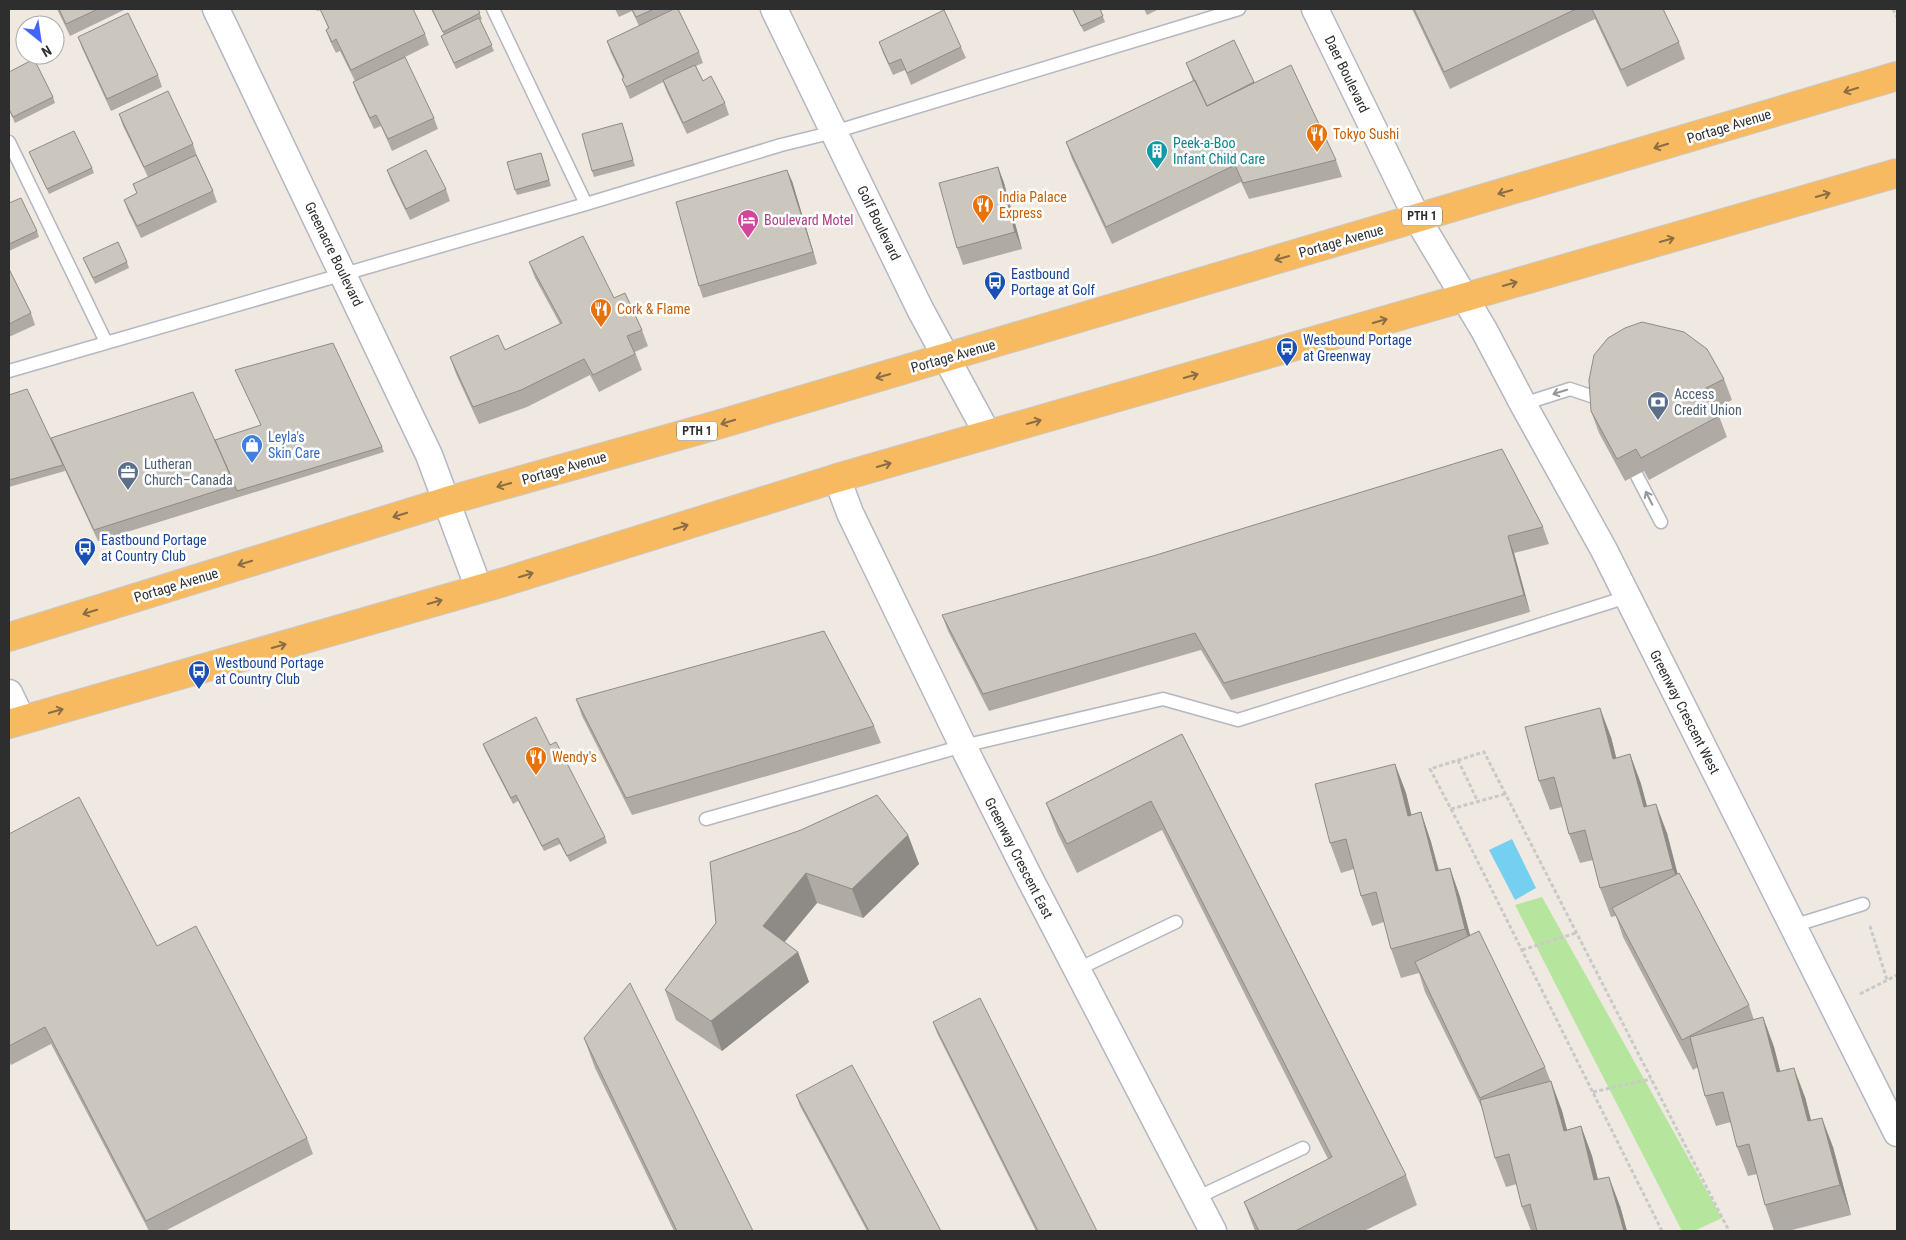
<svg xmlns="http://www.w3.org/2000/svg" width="1906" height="1240" font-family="'Roboto Condensed',sans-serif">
<rect width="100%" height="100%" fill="#efe9e1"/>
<path fill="#b6e59e" d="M1542,897L1722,1218L1694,1231H1682L1515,905Z"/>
<path fill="#75cff0" d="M1512,839L1536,888L1515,900L1489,850Z"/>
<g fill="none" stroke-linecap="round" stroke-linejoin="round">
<g stroke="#b4b7c1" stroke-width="15">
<path id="service" d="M493,9L586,204
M9,142L106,342
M9,371L586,204L781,145L834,132L1239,9
M1523,404L1570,389L1597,398
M1636,474L1661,522
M706,819L963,746L1163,699L1238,720L1627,597
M1793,926L1863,904
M1076,970L1176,922
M1196,1198L1303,1148"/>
</g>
<g stroke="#b4b7c1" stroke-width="29">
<path id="minor" d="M216,9L429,455L479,589
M774,9L920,309L988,435
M1315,9L1417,218L1484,330L1523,404L1604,550L1897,1133
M837,478L850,513L963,746L1031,881L1213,1231
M9,693L22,720"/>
</g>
<g stroke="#c9c9c9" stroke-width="30">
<path id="trunk" d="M9,637L447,501L717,425L1897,76
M9,724L504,582L837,478L1897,173"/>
</g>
<path stroke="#c9c9c9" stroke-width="3" stroke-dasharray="4 2.5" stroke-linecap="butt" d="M1893,9L1897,17
M1458,760L1478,802
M1451,809L1505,794
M1870,926L1887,980
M1522,950L1576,933
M1860,994L1897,975
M1593,1092L1651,1079
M1662,1231L1462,830L1430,769L1484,752L1729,1231"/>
<use href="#service" stroke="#fff" stroke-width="12"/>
<use href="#minor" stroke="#fff" stroke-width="26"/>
<use href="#trunk" stroke="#f8ba60" stroke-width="28"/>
</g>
<path fill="#afaba4" d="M57,9H124V10L70,36Z
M316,9H413L425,34L429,45L395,62L434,118L438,129L392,151L381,126L374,129L357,93L353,82L355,81L340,51L336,53L330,41L326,30L328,28L321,10L317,11Z
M431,9H478L482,19L480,20L494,51L456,69L444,42L441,36L444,35Z
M615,9H678L699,52L703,63L696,66L703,81L725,103L729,115L687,134L667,92L663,82L630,99L622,79L623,78L611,53L607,41L639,26L632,11L619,17Z
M1072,9H1100L1105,22L1084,32Z
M1144,9H1159L1147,15Z
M1412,9H1663L1679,42L1685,59L1627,87L1595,19L1450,89Z
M78,37L158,75L162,87L111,111L82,48Z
M879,42L961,47L966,58L911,85L905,70L893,75L883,53Z
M1186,63L1254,82L1336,160L1342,177L1249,199L1241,182L1112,244L1072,159L1066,142L1193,81Z
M9,72L53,97L55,103L15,123L9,110Z
M119,114L193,144L197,156L213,191L217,202L141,238L128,211L124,200L137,194L133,184L148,177L123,126Z
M624,129L635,166L594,177L592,171Z
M29,152L92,168L94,173L49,194Z
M541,153L551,186L517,195L515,190Z
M998,167L1004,183L1022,249L963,265L957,248Z
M387,170L446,189L450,201L410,220L391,181Z
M792,181L817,264L703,298L699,286Z
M9,203L37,231L39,237L9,251Z
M83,258L127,262L129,268L95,284Z
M529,262L614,298L642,330L648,346L635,352L642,370L599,392L590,375L527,407L479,424L456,374L450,357L505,350L560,324L535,278Z
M9,269L31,313L35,325L9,337Z
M235,370L382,447L384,452L98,541L64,468L65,471L9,487V395L55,447L51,438L215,442L261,425Z
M1724,379L1732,400L1715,409L1719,416L1727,437L1649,480L1644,471L1625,481L1599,433L1591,411Z
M1543,527L1549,544L1514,553L1530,612L1231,700L1201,650L989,711L948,631L942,615Z
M576,699L874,726L881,743L632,815L582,716Z
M1182,734L1406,1175L1417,1205L1364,1231H1255L1244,1202L1328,1159L1162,830L1077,873L1057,832L1046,803Z
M1611,737L1616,758L1630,754L1641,784L1647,806L1667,833L1677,874L1749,1005L1754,1020L1763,1017L1774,1047L1780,1071L1805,1097L1811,1121L1833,1147L1851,1215L1788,1231H1774L1765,1205L1757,1174L1748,1176L1737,1147L1731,1122L1716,1126L1705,1096L1698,1067L1693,1070L1623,937L1616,916L1611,917L1600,888L1593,860L1580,863L1569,834L1562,807L1550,810L1539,781Z
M483,744L550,745L605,837L607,843L570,862L560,844L544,851L518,801L513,804L485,750Z
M1395,764L1406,793L1411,815L1421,812L1431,842L1439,870L1450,868L1460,897L1470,935L1545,1067L1562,1111L1567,1130L1581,1126L1592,1156L1598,1179L1620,1206L1627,1231H1531L1522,1207L1517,1184L1506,1187L1495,1158L1483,1110L1425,992L1419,973L1401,978L1391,949L1384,922L1372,926L1361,896L1354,869L1341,873L1330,843Z
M9,834L157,946L307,1138L313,1154L165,1231H149L51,1044L11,1065L9,1060Z
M908,835L919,864L863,918L817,903L784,942L798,952L809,982L722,1051L676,1020L665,990L716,923L710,862Z
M933,1022L1097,1231H1036L937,1033Z
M584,1038L753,1231H674L595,1068Z
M796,1095L941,1231H867L800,1106Z"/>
<path fill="#8e8b86" d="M998,167L1004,183L1022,249L1015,232Z
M787,170L792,181L817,264L813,252Z
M1508,536L1514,553L1530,612L1524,595Z
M1600,708L1611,737L1624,788L1613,759Z
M1630,754L1641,784L1655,836L1644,807Z
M1395,764L1406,793L1419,845L1408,816Z
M1656,804L1667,833L1684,898L1673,869Z
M1421,812L1431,842L1446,900L1436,871Z
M908,835L919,864L863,918L852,889Z
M1450,868L1460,897L1476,958L1465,929Z
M806,873L817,903L773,956L763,926Z
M798,952L809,982L722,1051L711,1021Z
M1763,1017L1774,1047L1788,1101L1777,1072Z
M1794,1068L1805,1097L1819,1151L1808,1121Z
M1551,1081L1562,1111L1575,1160L1564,1131Z
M1822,1118L1833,1147L1851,1215L1840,1185Z
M1581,1126L1592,1156L1605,1209L1594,1180Z
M1609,1177L1620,1206L1627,1231H1624Z"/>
<path fill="#cbc7bf" stroke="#8e8b86" d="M59,9H98L66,24Z
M320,9H413L425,34L351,70L336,39L332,42L326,30L329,28Z
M432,9H478L480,13L443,32Z
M632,9H654L636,17Z
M674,9H678L699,52L626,87L622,79L624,77L607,41Z
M1073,9H1100L1103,16L1081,26Z
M1414,9H1576L1444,72Z
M1592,9H1663L1679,42L1621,70Z
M944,10L961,47L907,73L901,59L889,64L879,42Z
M128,13L158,75L107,99L78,37Z
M479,18L492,45L454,63L441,36Z
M1234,40L1254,82L1207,106L1186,63Z
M405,57L434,118L388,139L376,115L370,118L353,82Z
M34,59L53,97L13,117L9,109V72Z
M695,65L703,81L711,76L725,103L683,123L663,80Z
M1291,65L1336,160L1243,183L1235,165L1106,227L1066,142L1195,80L1207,106Z
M168,91L193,144L144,167L119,114Z
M622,123L633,160L592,171L582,134Z
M74,131L92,168L47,189L29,152Z
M426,150L446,189L406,209L387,170Z
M541,153L549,180L515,190L507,162Z
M196,155L213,191L137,226L124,200L137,193L133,184Z
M998,167L1015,232L957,248L939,183Z
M787,170L813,252L699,286L676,202Z
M21,198L37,231L9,244V203Z
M583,236L614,298L625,293L642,330L627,336L635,354L593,375L584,359L521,390L473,407L450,357L498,335L505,350L562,323L529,262Z
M118,242L127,262L93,278L83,258Z
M9,269L31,313L9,324Z
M1642,322L1684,332L1707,349L1724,379L1704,389L1719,416L1641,458L1636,449L1617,459L1591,411L1589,380L1594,355L1608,338L1625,328Z
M333,343L382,447L237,491L215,440L261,425L235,370Z
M27,389L63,465L9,480V395Z
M193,392L235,485L94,530L51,438Z
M1502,449L1543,527L1508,536L1524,595L1224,683L1195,633L983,694L942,615L1153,556Z
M824,631L874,726L626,798L576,699Z
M1600,708L1613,759L1630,754L1644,807L1656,804L1673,869L1600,888L1585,830L1569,834L1554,777L1539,781L1525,727Z
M536,717L550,745L556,742L605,837L567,856L558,838L542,846L516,795L511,798L483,744Z
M1182,734L1406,1175L1295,1231H1259L1244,1202L1332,1157L1151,801L1067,844L1046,803Z
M1395,764L1408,816L1421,812L1436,871L1450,868L1465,929L1391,949L1376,892L1361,896L1346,839L1330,843L1315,784Z
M877,795L908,835L852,889L806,873L763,926L798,952L711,1021L665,990L716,923L710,862L801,830Z
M79,797L157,946L196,926L307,1138L146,1221L45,1027L9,1046V834Z
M1679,873L1749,1005L1682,1040L1612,908Z
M1479,931L1545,1067L1480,1098L1415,962Z
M630,983L753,1231H677L584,1038Z
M980,998L1097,1231H1038L933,1022Z
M1763,1017L1777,1072L1794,1068L1808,1121L1822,1118L1840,1185L1765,1205L1749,1144L1737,1147L1723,1092L1705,1096L1690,1037Z
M852,1065L941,1231H869L796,1095Z
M1551,1081L1564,1131L1581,1126L1594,1180L1609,1177L1624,1231H1537L1530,1204L1522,1207L1509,1154L1495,1158L1480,1100Z"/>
<defs><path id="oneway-shaft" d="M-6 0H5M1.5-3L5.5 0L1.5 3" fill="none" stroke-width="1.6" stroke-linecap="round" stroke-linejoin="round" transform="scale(1.25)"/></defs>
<g stroke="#896d44">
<use href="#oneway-shaft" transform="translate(1851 90) rotate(163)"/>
<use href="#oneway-shaft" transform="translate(1661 146) rotate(163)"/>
<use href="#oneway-shaft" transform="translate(1505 192) rotate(164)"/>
<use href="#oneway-shaft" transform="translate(1823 195) rotate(-16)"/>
<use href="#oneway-shaft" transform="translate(1667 240) rotate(-16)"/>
<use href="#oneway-shaft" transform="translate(1282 258) rotate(164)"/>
<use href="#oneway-shaft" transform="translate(1510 284) rotate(-16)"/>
<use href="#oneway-shaft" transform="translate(1380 321) rotate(-16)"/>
<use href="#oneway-shaft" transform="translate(883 376) rotate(164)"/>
<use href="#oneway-shaft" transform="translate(1191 376) rotate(-16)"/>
<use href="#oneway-shaft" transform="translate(728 422) rotate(163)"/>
<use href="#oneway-shaft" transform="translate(1034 422) rotate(-16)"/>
<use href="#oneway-shaft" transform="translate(884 465) rotate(-16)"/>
<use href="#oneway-shaft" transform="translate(504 485) rotate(164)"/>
<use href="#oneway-shaft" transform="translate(400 515) rotate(163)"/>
<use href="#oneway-shaft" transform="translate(681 527) rotate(-17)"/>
<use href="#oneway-shaft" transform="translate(245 563) rotate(163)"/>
<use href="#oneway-shaft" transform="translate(526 575) rotate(-17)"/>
<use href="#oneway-shaft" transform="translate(435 602) rotate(-16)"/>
<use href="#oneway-shaft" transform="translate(90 612) rotate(163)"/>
<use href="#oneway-shaft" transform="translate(279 646) rotate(-16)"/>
<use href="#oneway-shaft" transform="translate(56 711) rotate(-16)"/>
</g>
<g stroke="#969696">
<use href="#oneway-shaft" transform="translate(1560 392) rotate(163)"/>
<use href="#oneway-shaft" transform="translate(1649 498) rotate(-117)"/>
</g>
<defs>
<g id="restaurant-pin" transform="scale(1.125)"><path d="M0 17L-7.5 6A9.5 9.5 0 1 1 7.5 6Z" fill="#e8710a" stroke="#fff"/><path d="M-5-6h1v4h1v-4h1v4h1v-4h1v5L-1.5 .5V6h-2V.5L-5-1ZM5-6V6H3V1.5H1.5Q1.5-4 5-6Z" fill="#fff"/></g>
<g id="building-pin" transform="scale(1.125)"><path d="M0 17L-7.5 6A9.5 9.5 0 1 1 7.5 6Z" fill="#0f9aa8" stroke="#fff"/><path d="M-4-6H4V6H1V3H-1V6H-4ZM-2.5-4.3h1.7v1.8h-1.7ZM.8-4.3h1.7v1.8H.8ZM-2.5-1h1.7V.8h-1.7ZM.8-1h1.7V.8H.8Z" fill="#fff"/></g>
<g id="hotel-pin" transform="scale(1.125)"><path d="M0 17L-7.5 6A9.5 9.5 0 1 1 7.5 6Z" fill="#d1479c" stroke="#fff"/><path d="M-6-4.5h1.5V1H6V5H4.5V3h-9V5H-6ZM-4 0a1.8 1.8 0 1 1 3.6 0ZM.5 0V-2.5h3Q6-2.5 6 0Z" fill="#fff"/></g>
<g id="bus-pin" transform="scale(1.125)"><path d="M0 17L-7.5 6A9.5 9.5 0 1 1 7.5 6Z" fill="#1a4fb4" stroke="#fff"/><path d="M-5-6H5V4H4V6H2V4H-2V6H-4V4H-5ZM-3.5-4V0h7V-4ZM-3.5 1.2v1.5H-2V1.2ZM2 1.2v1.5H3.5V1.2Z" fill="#fff"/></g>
<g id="bank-pin" transform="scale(1.125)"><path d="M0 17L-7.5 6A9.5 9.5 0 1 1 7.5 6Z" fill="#5c6f8a" stroke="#fff"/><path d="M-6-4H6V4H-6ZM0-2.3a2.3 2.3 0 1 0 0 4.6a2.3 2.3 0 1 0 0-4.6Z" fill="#fff"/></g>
<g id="shop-pin" transform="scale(1.125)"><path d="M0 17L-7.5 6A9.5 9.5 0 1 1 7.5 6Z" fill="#3f7fe0" stroke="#fff"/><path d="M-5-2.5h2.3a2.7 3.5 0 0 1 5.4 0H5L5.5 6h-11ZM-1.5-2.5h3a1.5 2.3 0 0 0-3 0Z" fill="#fff"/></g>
<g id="office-pin" transform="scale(1.125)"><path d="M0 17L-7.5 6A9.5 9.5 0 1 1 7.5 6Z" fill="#5c6f8a" stroke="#fff"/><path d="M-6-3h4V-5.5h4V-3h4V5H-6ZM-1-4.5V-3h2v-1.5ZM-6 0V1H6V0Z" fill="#fff"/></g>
</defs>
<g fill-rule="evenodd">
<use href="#restaurant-pin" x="1317" y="134"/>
<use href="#building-pin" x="1157" y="151"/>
<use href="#restaurant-pin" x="983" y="205"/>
<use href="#hotel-pin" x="748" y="220"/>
<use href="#bus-pin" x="995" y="282"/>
<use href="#restaurant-pin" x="601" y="309"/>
<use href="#bus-pin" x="1287" y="348"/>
<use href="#bank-pin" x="1658" y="402"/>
<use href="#shop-pin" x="252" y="445"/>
<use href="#office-pin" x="128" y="472"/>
<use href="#bus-pin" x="85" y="548"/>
<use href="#bus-pin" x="199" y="671"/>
<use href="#restaurant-pin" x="536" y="757"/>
</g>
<g text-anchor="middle" stroke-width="5" stroke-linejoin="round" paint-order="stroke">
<g fill="#fff" stroke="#6d6d6d" stroke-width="1">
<rect x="1402" y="206.5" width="40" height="19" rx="4"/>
<rect x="677" y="421.5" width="40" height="19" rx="4"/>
</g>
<g font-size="12" font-weight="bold" fill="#2e2e2e">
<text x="1422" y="220">PTH 1</text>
<text x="697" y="435">PTH 1</text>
</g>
<g font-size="14" fill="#2e2e2e" stroke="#fff">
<text transform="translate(1347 74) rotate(64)" y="5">Daer Boulevard</text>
<text transform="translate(1729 126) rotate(-17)" y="5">Portage Avenue</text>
<text transform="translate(879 223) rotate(64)" y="5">Golf Boulevard</text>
<text transform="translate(1341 241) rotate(-16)" y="5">Portage Avenue</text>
<text transform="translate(334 254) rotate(64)" y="5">Greenacre Boulevard</text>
<text transform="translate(953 356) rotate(-16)" y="5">Portage Avenue</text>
<text transform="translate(564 468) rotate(-16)" y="5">Portage Avenue</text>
<text transform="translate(176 585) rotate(-17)" y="5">Portage Avenue</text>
<text transform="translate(1685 712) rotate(63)" y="5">Greenway Crescent West</text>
<text transform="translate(1019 858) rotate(63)" y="5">Greenway Crescent East</text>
</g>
<g font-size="14" fill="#c56008" stroke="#fff" text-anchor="start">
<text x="1333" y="139">Tokyo Sushi</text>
<text x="999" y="202">India Palace<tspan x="999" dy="16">Express</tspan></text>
<text x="617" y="314">Cork &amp; Flame</text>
<text x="552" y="762">Wendy's</text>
</g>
<g font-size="14" fill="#0d838f" stroke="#fff" text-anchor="start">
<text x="1173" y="148">Peek-a-Boo<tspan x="1173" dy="16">Infant Child Care</tspan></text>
</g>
<g font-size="14" fill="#b23c85" stroke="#fff" text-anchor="start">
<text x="764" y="225">Boulevard Motel</text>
</g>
<g font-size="14" fill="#164399" stroke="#fff" text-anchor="start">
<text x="1011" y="279">Eastbound<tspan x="1011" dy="16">Portage at Golf</tspan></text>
<text x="1303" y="345">Westbound Portage<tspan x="1303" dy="16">at Greenway</tspan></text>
<text x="101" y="545">Eastbound Portage<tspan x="101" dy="16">at Country Club</tspan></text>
<text x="215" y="668">Westbound Portage<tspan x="215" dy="16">at Country Club</tspan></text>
</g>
<g font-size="14" fill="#4e5e75" stroke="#fff" text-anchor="start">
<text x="1674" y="399">Access<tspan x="1674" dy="16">Credit Union</tspan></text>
<text x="144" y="469">Lutheran<tspan x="144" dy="16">Church–Canada</tspan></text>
</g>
<g font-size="14" fill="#366cbe" stroke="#fff" text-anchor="start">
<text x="268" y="442">Leyla's<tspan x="268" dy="16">Skin Care</tspan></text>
</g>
</g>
<rect width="1906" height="1240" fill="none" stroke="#2e2e2e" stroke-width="20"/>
<g transform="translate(40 40) rotate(150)"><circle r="24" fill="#ffffff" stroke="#ababab"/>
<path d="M0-4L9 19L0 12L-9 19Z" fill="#4264fb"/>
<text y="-8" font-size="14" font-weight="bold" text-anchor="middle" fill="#2e2e2e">N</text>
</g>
</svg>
